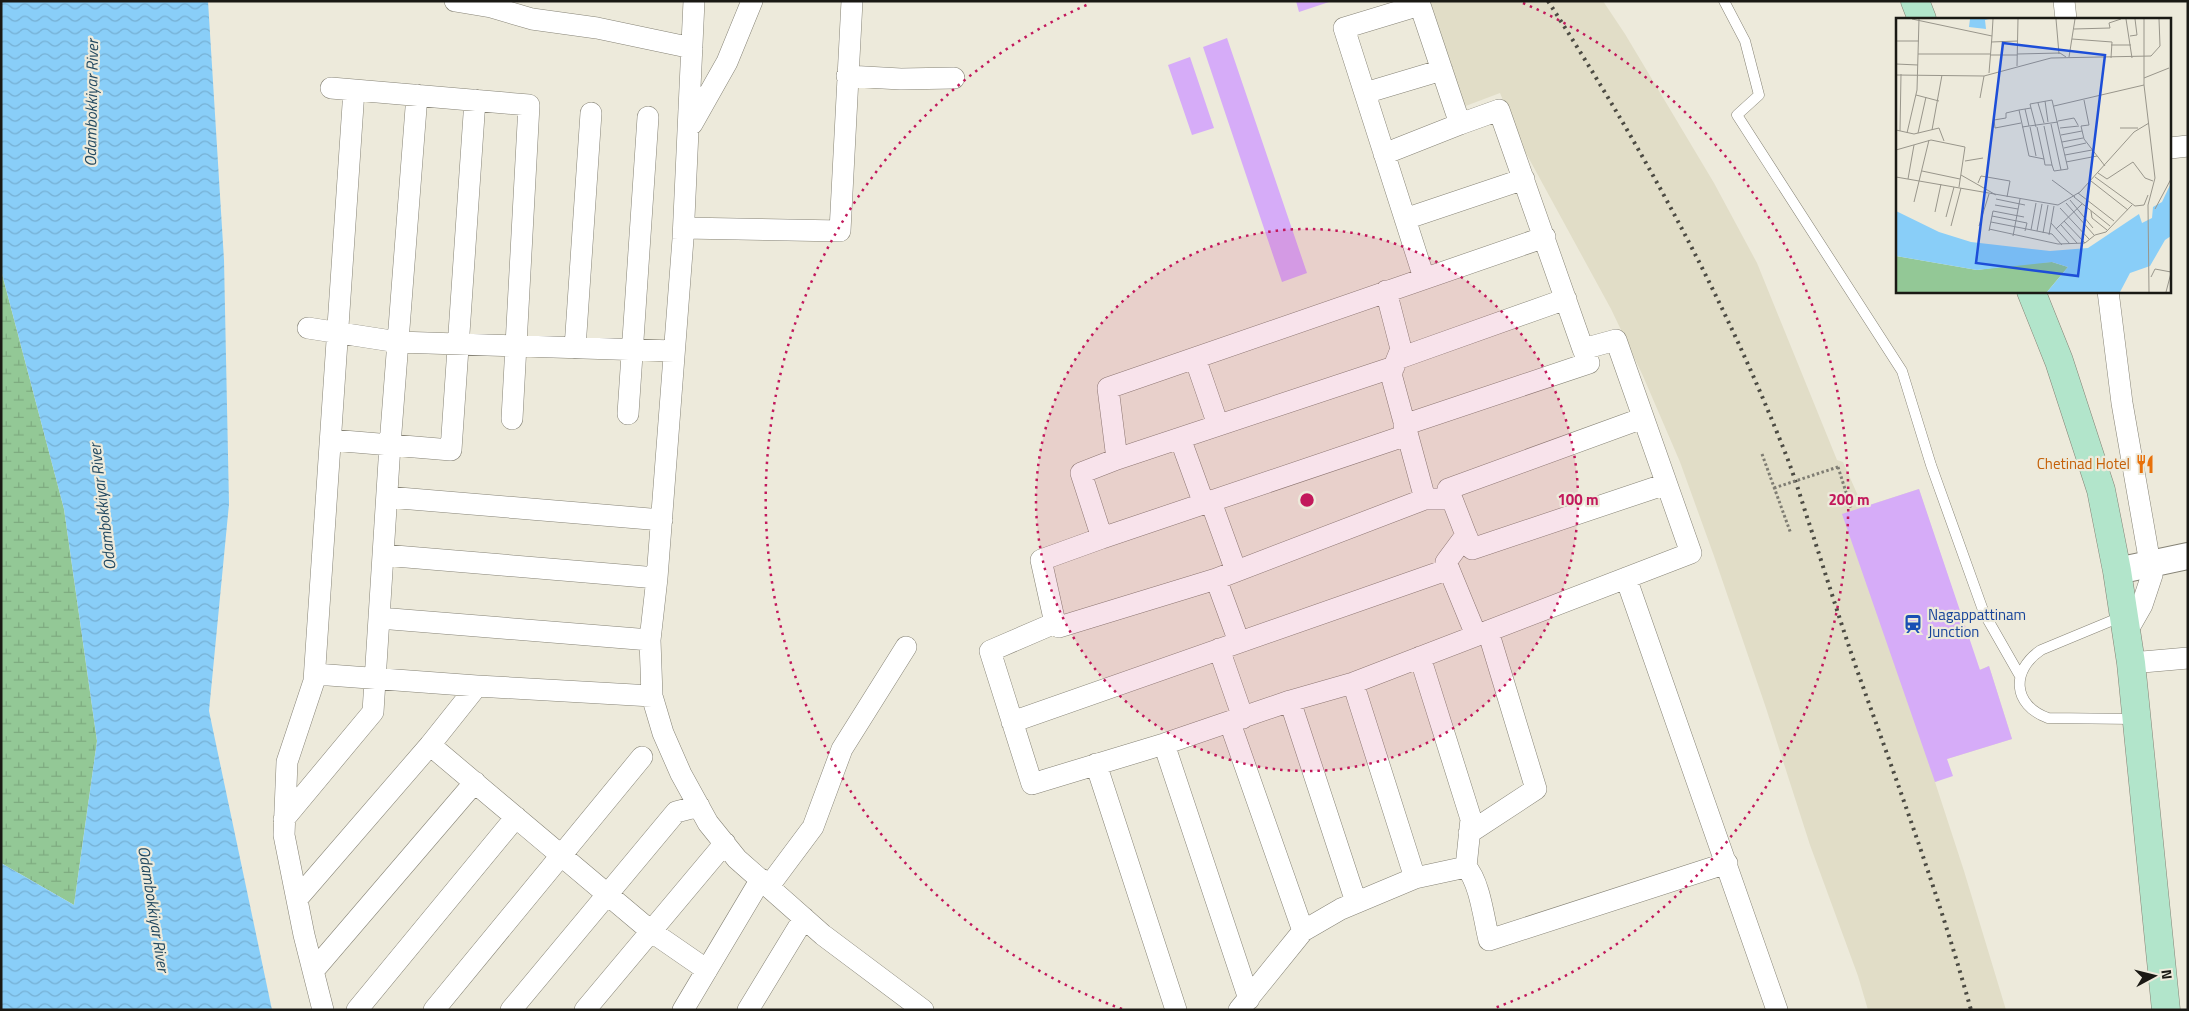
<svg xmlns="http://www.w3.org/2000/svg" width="2189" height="1011" font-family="'Titillium Web',sans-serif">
<defs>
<pattern id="wetland-marsh" width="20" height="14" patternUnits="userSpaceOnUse" patternTransform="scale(1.25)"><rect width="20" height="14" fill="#93c896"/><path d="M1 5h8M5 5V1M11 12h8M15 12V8" fill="none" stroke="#7eab80"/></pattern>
<pattern id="water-waves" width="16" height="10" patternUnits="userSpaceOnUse" patternTransform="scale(1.25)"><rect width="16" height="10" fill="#89cef8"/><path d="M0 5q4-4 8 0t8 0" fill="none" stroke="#76b0d4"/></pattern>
</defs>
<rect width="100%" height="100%" fill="#edeadb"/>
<path fill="#e1ddc7" d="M1415,1H1603L1625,34L1714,183L1757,263L1837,460L1843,462L1863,507L1919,489L1979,670L1989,666L2012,739L1947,759L1937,781L1935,782L1964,871L2006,1010H1868L1858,976L1810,845L1766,708L1714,556L1680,462L1643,376L1611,309L1521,144L1500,93L1455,110Z"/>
<path fill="url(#wetland-marsh)" d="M1,270L64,509L97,741L74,905L1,863Z"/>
<path fill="url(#water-waves)" d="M1,1H208L224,260L229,504L209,711L272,1010H1V863L74,905L97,741L64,509L1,270Z"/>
<path fill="#d6acf8" d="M1296,1H1329V2L1299,12Z
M1227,38L1307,273L1282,282L1203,47Z
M1190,57L1214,128L1192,135L1168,65Z
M1919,489L1980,670L1989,666L2012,739L1947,759L1953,776L1935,782L1842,514Z"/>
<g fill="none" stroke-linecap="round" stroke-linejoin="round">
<g stroke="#868376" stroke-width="11">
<path id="service" d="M1724,1L1745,41L1759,95L1737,115L1902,371L1931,465L1984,613L2020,676
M2123,616L2041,650C2011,670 2012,705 2048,718L2134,719"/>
</g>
<g stroke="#868376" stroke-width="22">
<path id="minor" d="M455,1L491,7L532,19L597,28L692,48
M694,1L683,239L657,578L650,640L652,696L663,733L681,774L708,823L737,859L823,935L923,1010
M2064,1L2066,19
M847,76L901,79L954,78
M331,88L529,105L512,419
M1365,93L1442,70
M692,124L727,62L752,1
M2170,148L2188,146
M1384,154L1460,124
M1405,219L1524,179
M684,228L840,231L852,1
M1424,278L1344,28L1420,5L1460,124L1499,110L1583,349L1616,340L1691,553L1353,683L1290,701L1164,744L1032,784L990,651L1055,623L1041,560L1102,538L1081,473L1117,459L1108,388L1545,237
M1386,291L1401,349L1391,374L1425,499H1452L1466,535L1446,562L1476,635
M2108,291L2122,403L2152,575L2142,605L2126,633
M308,328L398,342L674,351
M575,348L591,113
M1195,358L1218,425
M1397,359L1566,299
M628,414L648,117
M1404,425L1589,363L1583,349
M1180,438L1204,504
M331,440L451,450L475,100
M1117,459L1394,367
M387,497L662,520
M1452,499L1448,489L1643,418
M1211,502L1236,571
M1466,535L1472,549L1666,484
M1102,538L1407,435
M383,555L657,578
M1626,578L1777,1010
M1216,579L1239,642
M379,618L650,640
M1055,623L1059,627L1216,579L1425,499
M1219,649L1243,718
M1420,657L1471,819L1466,867
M2131,663L2188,658
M315,674L477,686L652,696
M1353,683L1415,878
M1290,701L1356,902
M1012,722L1449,569
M1230,723L1303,931
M1164,744L1249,999
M430,745L652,932L707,970
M1096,764L1176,1010
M284,819L373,712L390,445L417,95
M1469,833L1536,789L1488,631
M769,886L813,827L842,749L906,647
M297,899L430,745L477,686
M314,970L475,782
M323,1010L304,935L284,835L287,762L314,681L354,90
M357,1010L516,817
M434,1010L642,757
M511,1010L676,812L699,806
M585,1010L725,843
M683,1010L761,879
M748,1010L804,918
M1239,1010L1303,931L1341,909L1415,878L1466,867C1480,882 1484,920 1489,940L1727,863"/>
</g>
<g stroke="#868376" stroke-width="28">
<path id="tertiary" d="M2117,571L2188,556"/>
</g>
<g stroke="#868376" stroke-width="29">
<path id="secondary" d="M1915,1L1922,19
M2031,291L2059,361L2101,490L2117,571L2131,663L2166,1010"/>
</g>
<path stroke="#7f7d73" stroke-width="3" stroke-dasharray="2.5 2.5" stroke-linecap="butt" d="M1762,454L1791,534
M1838,467L1851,508"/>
<use href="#service" stroke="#fff" stroke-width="10"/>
<use href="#minor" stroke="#fff" stroke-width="21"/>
<use href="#tertiary" stroke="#fff" stroke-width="26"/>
<use href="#secondary" stroke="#b2e5cb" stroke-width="28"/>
<path stroke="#4c4b43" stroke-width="4" stroke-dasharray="2.5 5" stroke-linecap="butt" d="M1548,1C1642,147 1725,298 1788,460C1796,481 1802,502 1809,523C1825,572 1840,621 1857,670C1897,782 1939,895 1971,1010"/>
<path stroke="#7f7d73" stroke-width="3" stroke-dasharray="2.5 2.5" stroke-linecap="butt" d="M1774,488L1838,467"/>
</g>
<circle cx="1307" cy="500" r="271" fill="#c2185b" fill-opacity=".12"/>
<g fill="none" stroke="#c2185b" stroke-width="2.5" stroke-dasharray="2.5 5">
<circle cx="1307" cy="500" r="271"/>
<path d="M1122 1009A542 542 0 0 1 1091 3M1523 3A542 542 0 0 1 1492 1009"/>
</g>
<defs>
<g id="restaurant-bare" transform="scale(1.5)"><path d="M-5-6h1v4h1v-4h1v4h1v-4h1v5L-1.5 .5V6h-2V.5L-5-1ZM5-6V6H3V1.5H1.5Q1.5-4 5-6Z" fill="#e8710a" stroke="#edeadb" stroke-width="2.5" paint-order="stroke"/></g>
<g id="station-bare" transform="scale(1.5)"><path d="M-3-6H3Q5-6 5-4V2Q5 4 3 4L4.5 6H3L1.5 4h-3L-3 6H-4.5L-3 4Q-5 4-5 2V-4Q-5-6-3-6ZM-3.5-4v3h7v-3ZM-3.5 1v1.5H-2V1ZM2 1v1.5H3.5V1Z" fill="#1a4fb4" stroke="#edeadb" stroke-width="2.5" paint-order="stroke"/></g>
</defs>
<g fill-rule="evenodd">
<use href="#restaurant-bare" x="2145" y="464"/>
<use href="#station-bare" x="1913" y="624"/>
</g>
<g text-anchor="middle" stroke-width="4.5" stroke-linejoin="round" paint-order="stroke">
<g font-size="15" fill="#c56008" stroke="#edeadb" text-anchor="end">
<text x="2130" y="469">Chetinad Hotel</text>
</g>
<g font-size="15" fill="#164399" stroke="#edeadb" text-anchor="start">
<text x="1928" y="620">Nagappattinam<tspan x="1928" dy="17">Junction</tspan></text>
</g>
<g font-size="16" font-style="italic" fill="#234960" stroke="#edeadb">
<text transform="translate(91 103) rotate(-89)" y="6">Odambokkiyar River</text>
<text transform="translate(102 507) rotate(-97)" y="6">Odambokkiyar River</text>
<text transform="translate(154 909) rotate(81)" y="6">Odambokkiyar River</text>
</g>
</g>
<g transform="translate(1896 18)">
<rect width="275" height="275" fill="#edeadb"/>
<path d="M0,238L81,252L132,245L156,244L172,249L151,274H0Z" fill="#93c896"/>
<path d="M74,1H93L89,2L90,11L73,9ZM275,165V218L269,222L254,248L234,255L224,274H151L172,249L156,244L81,252L0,238V193L43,214L75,224L154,233L192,230L243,196L246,205L256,200L257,189L266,184Z" fill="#89cef8"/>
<path fill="none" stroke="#99968b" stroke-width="1" d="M16,1L96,18L93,55M160,1L163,36M230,1L236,40M178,11L214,10L213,5L225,1M96,18L97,1M234,18L241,17L239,1M176,21L216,24L215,40M0,23H23M95,24L122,23M215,27H235M275,29V52M22,36H94M121,36L164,35L170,39M94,37H121M173,39L179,1M0,46L22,47M121,48L122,1M0,57L88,58L155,40L255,38L264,28L263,1M248,60L273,50M248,67L259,160L252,187L253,274M20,77L43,83M84,80L88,58M188,82L193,107L185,108L188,121L209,148M149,83L152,104M142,85L148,105M158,88L248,67V1M135,90L140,109M129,91L133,108M123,92L133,138L148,141L149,147H156L158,153L172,151L156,82L134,86L135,90L123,92L110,95V100L98,102L99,110L125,105M162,103L178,100L182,107M155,106L165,152M148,108L156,147M126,109L162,104M134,109L140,138M141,109L148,141M164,110L183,108M224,110H242M0,112L18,116L43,110L48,123M36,112L46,57M4,113L5,56M11,115L21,72L23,1M22,115L30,79M165,117L186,113M166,124L187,120M168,130L190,125M169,137L196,132M0,138V132L35,122L69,129L63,169M69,143L87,140M170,144L201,138M26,153L64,161M202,155L211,161L237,144L249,160L257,163M65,157L100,177M0,159L162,187L184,174L238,114L253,105M199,159L239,188L248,187L252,177M12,161L18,127M156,162L179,179M195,163L232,192M82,165L85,158L114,163L111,179M182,175L218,203M178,179L214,208M100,181L129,187M174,182L197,210M18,184L33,122M170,185L198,217M99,187L122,191M164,190L193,221M259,191L275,161M195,193L196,200L211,212M39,194L45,166M96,198L131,205L129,213M50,199L58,169M168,203L189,225M95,204L156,216L166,227M155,205L174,226M165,207L181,225M55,208L65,170M83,208L93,176M93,211L162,226L189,225L199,217L210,214L236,187M160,211L186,186M135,212L140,185M93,213L97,193L128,199M141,213L146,186M147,215L152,187M153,217L158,188M117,218L124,181M255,259L259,251L275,254M270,274L275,255"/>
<path fill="#1d4ed8" fill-opacity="0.15" stroke="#1d4ed8" stroke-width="2.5" d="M107,25L209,37L182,258L80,245Z"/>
<rect width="275" height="275" fill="none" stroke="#1a1914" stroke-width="2.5"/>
</g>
<circle cx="1307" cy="500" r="8" fill="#c2185b" stroke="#edeadb" stroke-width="2.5"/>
<g font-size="15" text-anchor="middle" font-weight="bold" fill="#c2185b" stroke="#edeadb" stroke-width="4.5" stroke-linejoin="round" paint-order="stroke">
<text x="1578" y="505">100 m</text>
<text x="1849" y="505">200 m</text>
</g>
<rect width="2189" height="1011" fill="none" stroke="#1a1914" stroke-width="5"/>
<g transform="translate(2154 976) rotate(83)" stroke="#edeadb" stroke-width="4" paint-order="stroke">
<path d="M0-4L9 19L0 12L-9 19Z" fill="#1a1914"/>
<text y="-8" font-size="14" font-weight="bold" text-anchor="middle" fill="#1a1914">N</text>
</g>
</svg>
